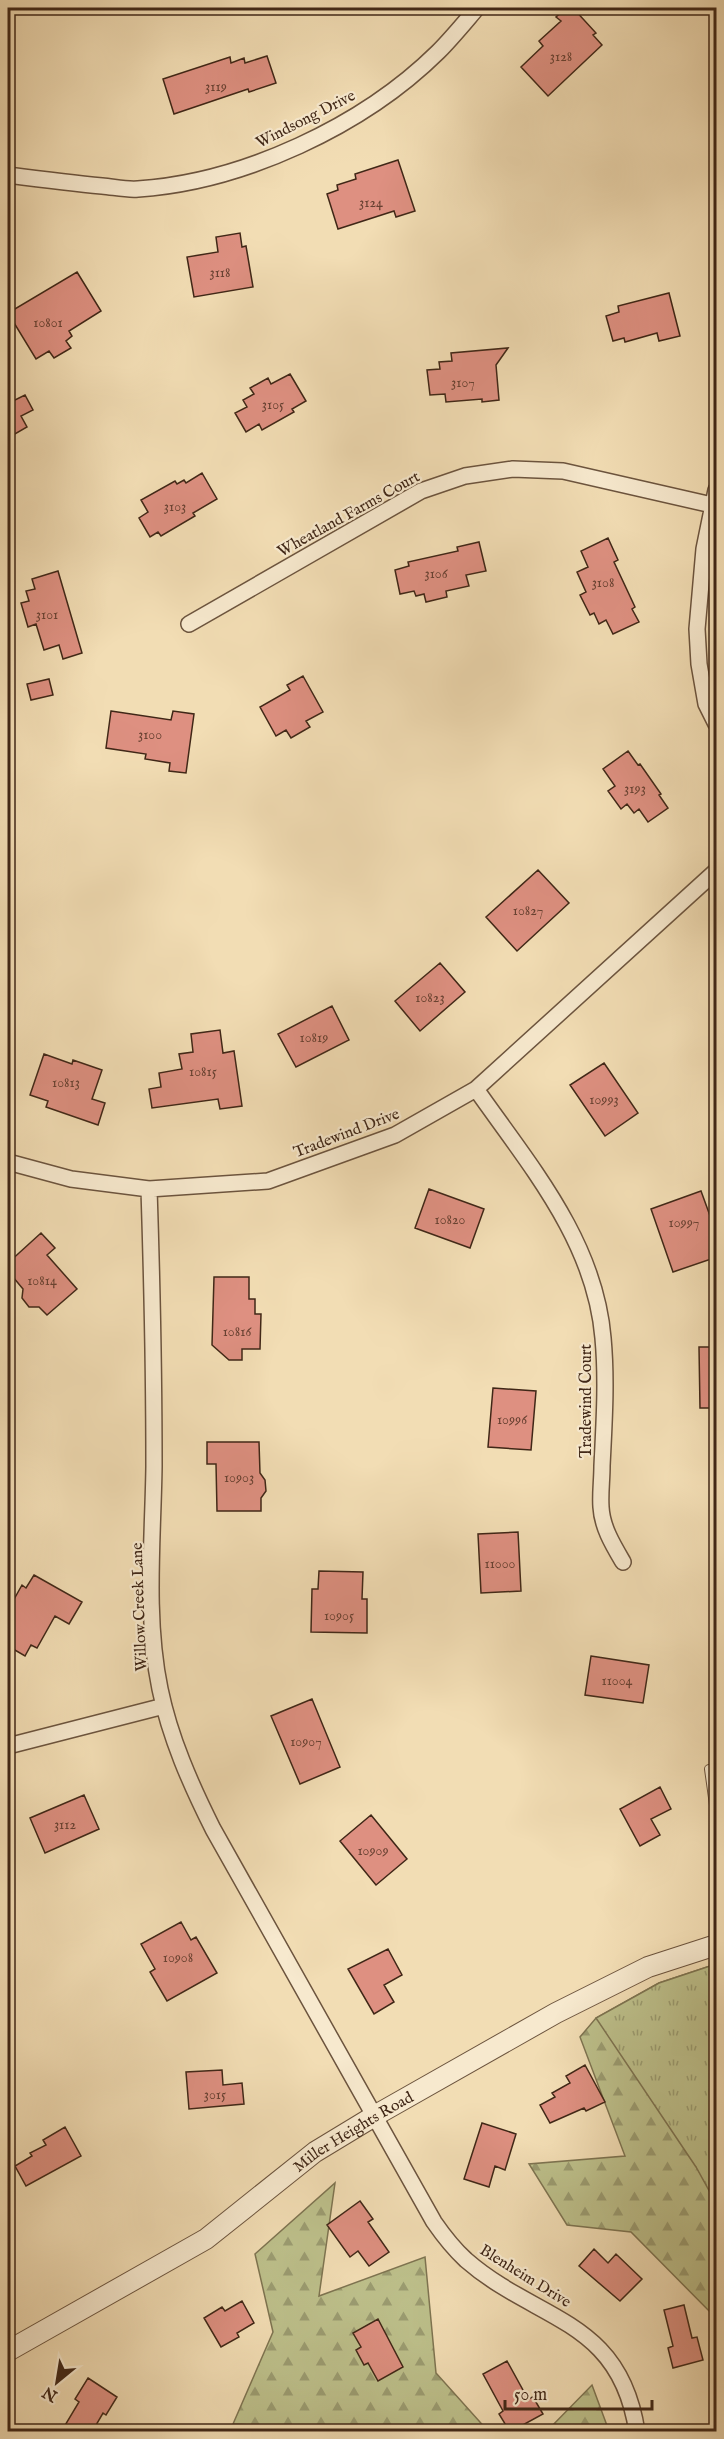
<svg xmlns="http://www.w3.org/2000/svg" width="724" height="2439" font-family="'IM FELL English',serif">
<defs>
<pattern id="forest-firs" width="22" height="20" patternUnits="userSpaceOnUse" patternTransform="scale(1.5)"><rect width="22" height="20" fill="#bdc08b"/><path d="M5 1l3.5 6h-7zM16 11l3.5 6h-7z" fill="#9b9c71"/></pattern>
<pattern id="park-tufts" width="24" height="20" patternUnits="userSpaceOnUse" patternTransform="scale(1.5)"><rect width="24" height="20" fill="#bdc08b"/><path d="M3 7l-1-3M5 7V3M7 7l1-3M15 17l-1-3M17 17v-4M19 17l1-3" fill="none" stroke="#9b9c71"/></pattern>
</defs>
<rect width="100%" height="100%" fill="#f2ddb4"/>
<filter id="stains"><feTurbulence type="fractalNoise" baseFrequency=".00333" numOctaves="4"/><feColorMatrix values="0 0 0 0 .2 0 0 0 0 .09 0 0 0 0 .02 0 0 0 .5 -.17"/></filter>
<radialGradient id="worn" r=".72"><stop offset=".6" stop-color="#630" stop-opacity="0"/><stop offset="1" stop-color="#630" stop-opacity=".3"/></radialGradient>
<path fill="url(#forest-firs)" stroke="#7e7451" stroke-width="1.5" d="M716,1964V2318L631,2232L567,2225L529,2164L625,2156L580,2037L596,2018L659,1983Z
M335,2183L319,2296L425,2257L436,2373L488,2431L325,2432V2429L233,2424L273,2332L255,2254Z
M592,2385L609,2431H547Z"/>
<path fill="url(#park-tufts)" stroke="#7e7451" stroke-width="1.5" d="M716,1964V2203L696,2167L596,2018L659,1983Z"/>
<path fill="#de9081" stroke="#402717" stroke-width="1.5" d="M566,8H573L596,33L593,35L602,45L548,96L521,67L543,46L539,41L561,21L556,17Z
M267,56L276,83L249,92L248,89L174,114L163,79L230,57L231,63L244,58L245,63Z
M398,160L415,211L396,217L394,211L338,229L327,194L338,190L337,185L356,179L355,174Z
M240,233L242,247L246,246L253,287L194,297L187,257L218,252L216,237Z
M77,272L101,311L69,331L72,336L66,341L71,348L54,358L49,351L36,359L8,313Z
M669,293L680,336L659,341L657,333L625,342L624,338L613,341L606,316L619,312L618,306Z
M508,348L496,365L499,400L482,402V399L446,402L445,394L430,395L427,370L440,369L439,362L452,361L451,353Z
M290,374L306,401L292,409L294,412L262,430L259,424L246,432L235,413L247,407L243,400L254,394L250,388L268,378L271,384Z
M8,392L13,401L25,395L33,410L21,416L27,427L8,438Z
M202,473L217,499L193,513L195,516L161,536L158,532L150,537L139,518L148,512L141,500L175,481L177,484L184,480L186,483Z
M608,538L618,560L614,562L635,607L632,609L639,622L613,634L606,620L599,624L594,613L590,615L580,595L586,592L577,572L588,567L581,551Z
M479,542L486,571L466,575L469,586L446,591L447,597L426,602L424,594L416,596L414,591L400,594L395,570L409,566L408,562L458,551L457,547Z
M58,571L82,653L63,659L59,645L44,650L36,624L28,627L21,603L29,601L26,591L35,589L32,579Z
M303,676L323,712L306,721L310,727L291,738L286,730L276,736L260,707L290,690L287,685Z
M49,679L53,695L31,700L27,684Z
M111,711L171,720L173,711L194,714L186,773L169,771L170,763L145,759L146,754L106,748Z
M628,751L638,765L640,764L661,794L659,795L668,808L648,822L639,809L634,813L627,804L621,809L608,791L615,786L603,769Z
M538,870L569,903L517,951L486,917Z
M440,963L465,992L420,1031L395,1001Z
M332,1006L349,1040L296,1067L278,1034Z
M220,1030L223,1053L234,1051L242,1106L220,1109L218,1099L152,1108L149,1089L161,1087L159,1073L182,1069L179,1054L193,1052L191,1034Z
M44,1054L72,1064L73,1060L102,1070L92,1099L105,1103L98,1125L46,1107L48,1101L30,1095Z
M604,1063L638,1113L605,1136L570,1085Z
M429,1189L484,1209L470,1248L415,1228Z
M701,1191L717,1235V1257L673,1272L651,1209Z
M41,1233L55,1248L47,1255L77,1289L47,1315L39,1307H29L22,1298L23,1289L8,1271V1263Z
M214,1277H249V1299H255V1314H261L260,1349H242V1360H229L212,1345Z
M699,1347H717V1408H700Z
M493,1388L536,1391L531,1450L488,1447Z
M207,1442H259L260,1473L265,1480L266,1491L261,1498V1511H217L216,1464H207Z
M518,1532L521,1591L481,1593L478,1534Z
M319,1571L363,1572L362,1599H367V1633L311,1632L312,1589H318Z
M34,1575L82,1602L69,1624L55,1616L37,1648L31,1645L25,1656L8,1646V1610L22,1585L26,1588Z
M591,1656L649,1665L643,1703L585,1695Z
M312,1699L340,1767L300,1784L271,1716Z
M660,1787L671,1809L651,1819L660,1835L640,1846L620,1809Z
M84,1795L99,1829L45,1853L30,1818Z
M371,1815L407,1859L376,1885L340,1841Z
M181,1922L191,1940L196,1937L217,1973L167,2001L150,1972L155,1969L141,1944Z
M388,1949L402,1975L384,1985L394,2002L374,2014L348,1969Z
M585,2065L605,2102L586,2111L584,2108L550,2123L540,2105L555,2097L552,2093L570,2083L566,2076Z
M222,2070L223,2085L242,2083L244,2104L189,2109L186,2072Z
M482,2123L516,2134L505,2170L495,2166L489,2187L464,2179Z
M65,2127L81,2156L26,2186L15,2166L32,2156L30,2153L46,2145L43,2140Z
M360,2201L373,2219L368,2222L389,2252L369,2266L358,2251L350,2257L327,2225Z
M594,2249L608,2263L616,2254L642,2279L620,2301L579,2266Z
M242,2301L254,2323L237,2333L239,2337L221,2347L204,2318L222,2307L225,2311Z
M684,2305L692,2338L697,2337L703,2360L673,2368L668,2348L673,2346L664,2310Z
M378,2319L403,2367L378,2381L368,2363L364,2365L356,2350L361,2347L353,2333Z
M507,2361L528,2399L533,2397L543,2414L510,2432L499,2414L503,2411L483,2374Z
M88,2378L117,2397L106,2415L103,2413L92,2432H61L79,2402L75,2399Z"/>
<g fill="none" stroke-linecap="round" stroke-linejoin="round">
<g stroke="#6c543e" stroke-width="10">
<path id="service" d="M709,1769L716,1819"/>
</g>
<g stroke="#6c543e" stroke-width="18">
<path id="minor" d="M8,175C39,179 70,183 102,186C114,187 126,190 138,189C243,182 363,126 438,52C452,38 465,22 477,8
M716,490L704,549L697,629L699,664L706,704L716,724
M189,624L421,491L465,476L513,469L563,471L712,505
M476,1089C530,1166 595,1241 603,1338C607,1381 604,1424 602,1466C602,1480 600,1494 601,1507C602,1527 613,1545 623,1562
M8,1162L71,1179L149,1189L268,1181L395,1135L476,1089L716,871
M149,1189C152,1281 154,1374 154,1466C153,1539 145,1617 160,1689C170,1738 191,1785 213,1829L434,2222C443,2235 454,2249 466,2260C537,2322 620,2318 637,2432
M8,1746L164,1706"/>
</g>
<g stroke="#6c543e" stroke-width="22">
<g id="tertiary">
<path id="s1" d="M8,2351L206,2239L315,2152L376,2115L556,2013L648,1967L716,1945"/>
</g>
</g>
<use href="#service" stroke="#f7e9ce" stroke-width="8"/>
<use href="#minor" stroke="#f7e9ce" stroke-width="15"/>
<use href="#tertiary" stroke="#f7e9ce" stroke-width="20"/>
</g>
<g text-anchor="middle" stroke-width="4.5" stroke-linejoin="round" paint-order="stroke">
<g font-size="14" fill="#684132">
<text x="561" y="61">3128</text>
<text x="216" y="91">3119</text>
<text x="371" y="207">3124</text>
<text x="220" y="277">3118</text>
<text x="48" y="327">10801</text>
<text x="463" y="387">3107</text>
<text x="273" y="409">3105</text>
<text x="175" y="511">3103</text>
<text x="436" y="578">3106</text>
<text x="603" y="587">3108</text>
<text x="47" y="619">3101</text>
<text x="150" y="739">3100</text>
<text x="635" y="793">3193</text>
<text x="528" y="915">10827</text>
<text x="430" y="1002">10823</text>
<text x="314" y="1042">10819</text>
<text x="203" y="1076">10815</text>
<text x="66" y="1087">10813</text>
<text x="604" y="1104">10993</text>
<text x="450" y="1224">10820</text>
<text x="684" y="1227">10997</text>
<text x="42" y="1285">10814</text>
<text x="237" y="1336">10816</text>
<text x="512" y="1424">10996</text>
<text x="239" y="1482">10903</text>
<text x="500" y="1568">11000</text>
<text x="339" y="1620">10905</text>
<text x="617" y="1685">11004</text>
<text x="306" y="1746">10907</text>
<text x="65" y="1829">3112</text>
<text x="373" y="1855">10909</text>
<text x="178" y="1962">10908</text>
<text x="215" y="2099">3015</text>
</g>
<g font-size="16" fill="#402717" stroke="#f7e9ce">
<text transform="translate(305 118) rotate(-27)" y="6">Windsong Drive</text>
<text transform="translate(348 513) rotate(-29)" y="6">Wheatland Farms Court</text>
<text transform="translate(346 1132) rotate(-21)" y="6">Tradewind Drive</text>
<text transform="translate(585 1401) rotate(-90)" y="6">Tradewind Court</text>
<text transform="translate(138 1607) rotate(-92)" y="6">Willow Creek Lane</text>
<text dy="6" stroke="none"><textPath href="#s1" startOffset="410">Miller Heights Road</textPath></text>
<text transform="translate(526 2275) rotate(32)" y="6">Blenheim Drive</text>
</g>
</g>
<rect width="724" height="2439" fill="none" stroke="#f2ddb4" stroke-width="30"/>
<rect x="9" y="9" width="706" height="2421" fill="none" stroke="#402717" stroke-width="3"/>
<rect x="15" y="15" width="694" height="2409" fill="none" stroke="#402717" stroke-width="1.5"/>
<g transform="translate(57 2382) rotate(210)" stroke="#f7e9ce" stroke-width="4.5" paint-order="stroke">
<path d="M0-4.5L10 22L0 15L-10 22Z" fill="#402717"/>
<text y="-9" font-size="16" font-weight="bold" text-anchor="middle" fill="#402717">N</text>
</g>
<path d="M505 2400v9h147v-9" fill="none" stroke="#402717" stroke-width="3"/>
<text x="514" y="2400" font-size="18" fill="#402717" stroke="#f7e9ce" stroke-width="4.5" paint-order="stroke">50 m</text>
<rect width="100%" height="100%" filter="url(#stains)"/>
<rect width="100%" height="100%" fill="url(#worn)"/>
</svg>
